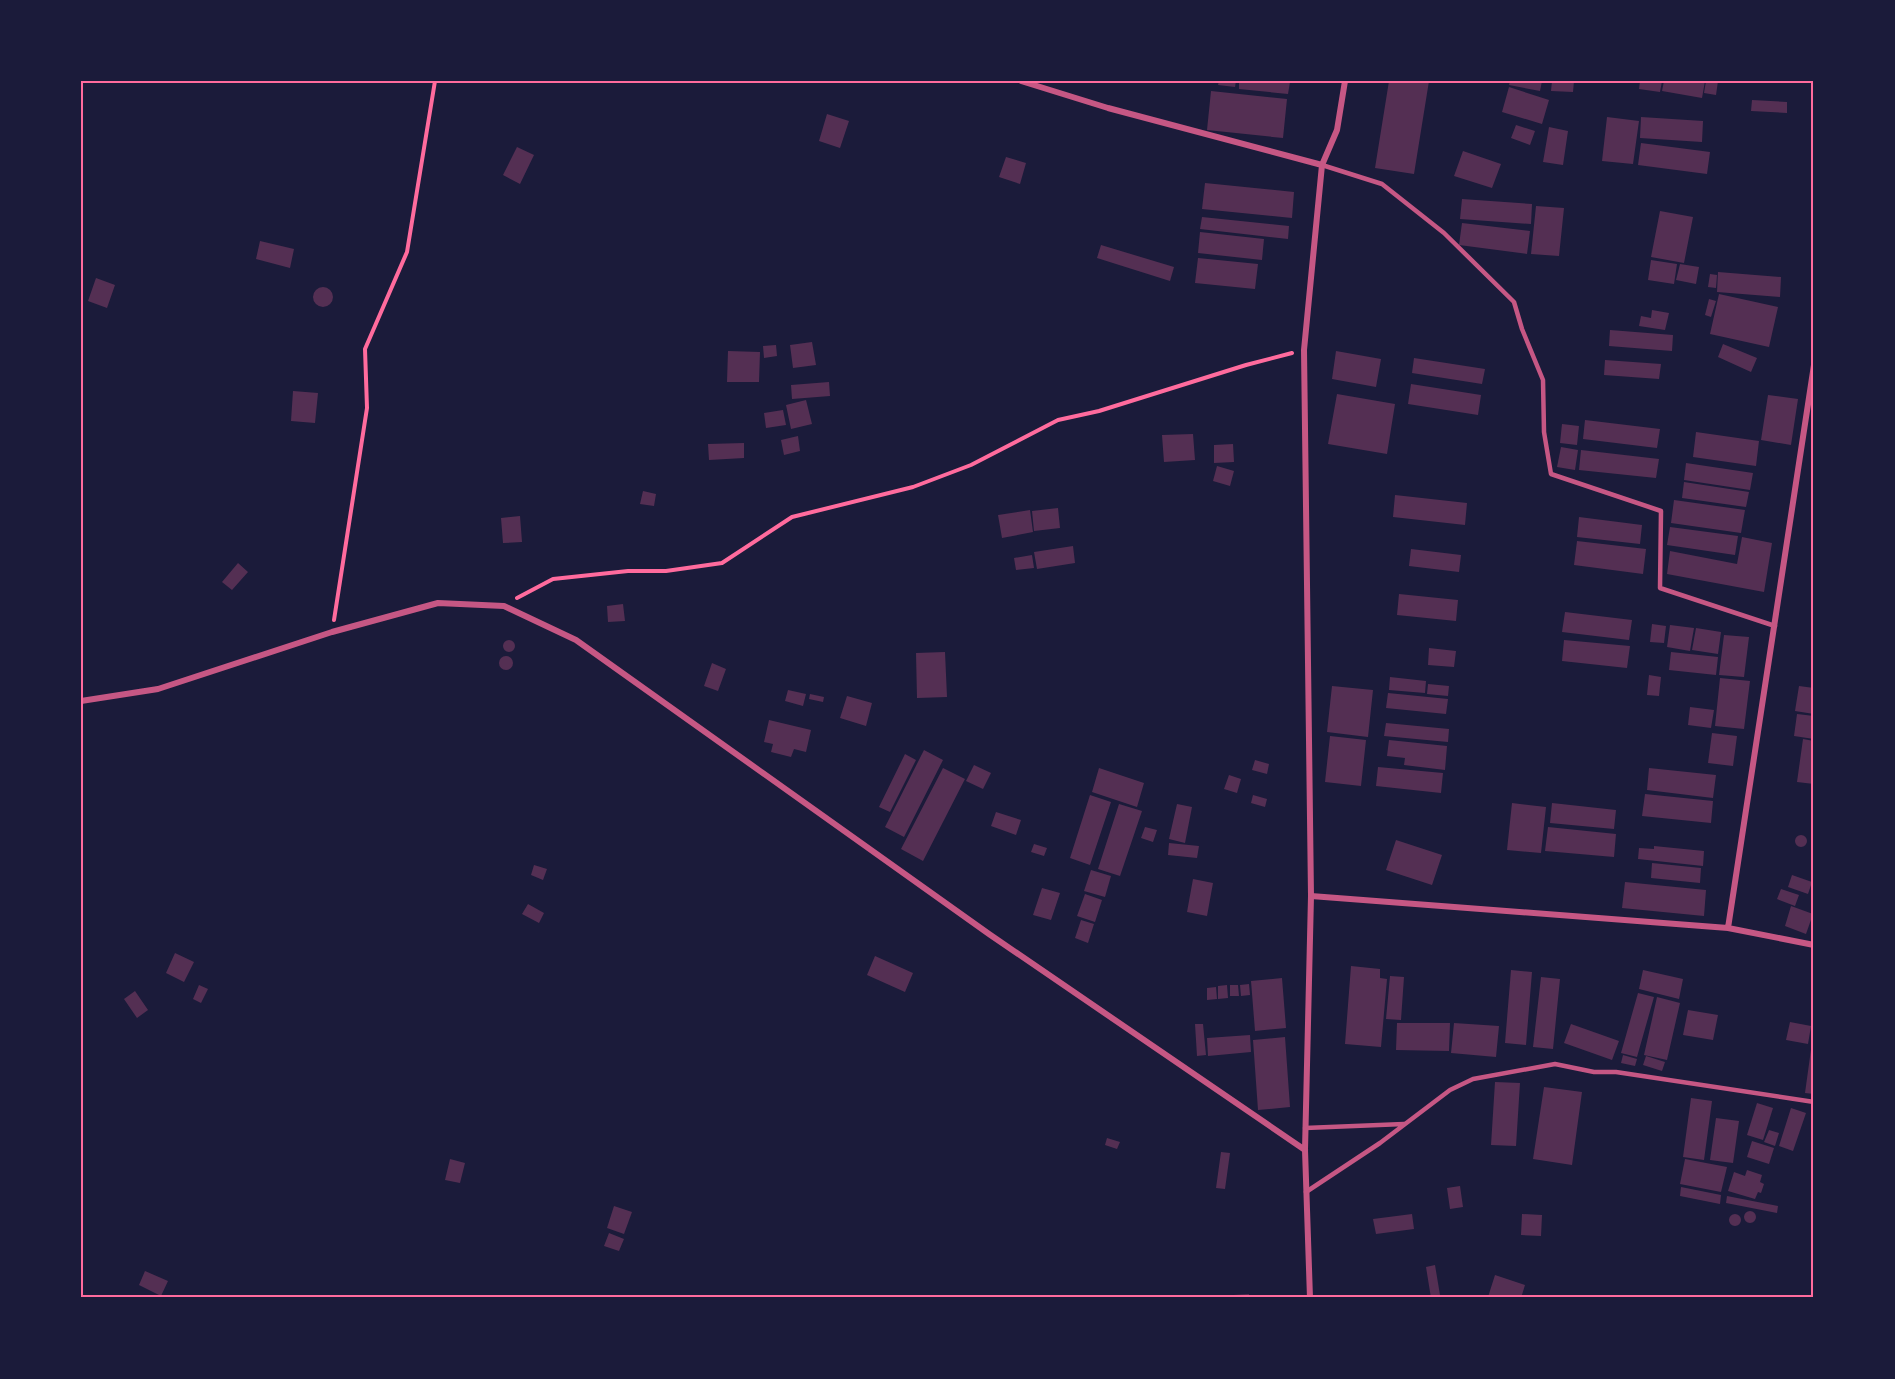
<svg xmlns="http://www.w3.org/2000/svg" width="1895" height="1379" font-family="'Varela Round',sans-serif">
<rect width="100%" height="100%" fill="#1b1b3a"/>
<path fill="#542f53" d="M1219,81H1236L1235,87L1218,85Z
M1239,81L1290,82L1288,94L1239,89Z
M1389,81H1429L1414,174L1375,168Z
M1510,81H1542L1540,91L1509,85Z
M1552,81H1574L1573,92L1551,91Z
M1640,81H1662L1660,92L1639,89Z
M1664,81H1705L1702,98L1662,91Z
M1706,81H1718L1716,95L1704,93Z
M1509,87L1549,100L1542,124L1502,112Z
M1211,91L1287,99L1283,138L1207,130Z
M1752,100L1787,102V113L1751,111Z
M827,114L849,121L840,148L819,141Z
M1607,117L1639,121L1633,164L1602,161Z
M1641,117L1703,121L1702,142L1640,138Z
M1516,125L1535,131L1530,145L1511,138Z
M1549,127L1568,131L1563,165L1543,162Z
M1641,143L1710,152L1707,174L1638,165Z
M517,147L534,155L520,184L503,175Z
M1463,151L1501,164L1492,188L1454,176Z
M1006,157L1026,163L1020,184L999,177Z
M1205,183L1294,192L1292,218L1202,209Z
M1462,199L1532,204L1531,224L1460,219Z
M1536,206L1564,208L1559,256L1531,254Z
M1660,211L1693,217L1684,263L1651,257Z
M1202,217L1289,226L1288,239L1200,229Z
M1462,223L1530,231L1527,254L1459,245Z
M1200,232L1264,239L1262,260L1198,253Z
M260,241L294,249L290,268L256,259Z
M1101,245L1174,267L1170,281L1097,258Z
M1198,258L1258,264L1255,289L1195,283Z
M1651,260L1677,264L1674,284L1648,280Z
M1680,264L1699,267L1696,284L1676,280Z
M1718,272L1781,277L1780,297L1717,292Z
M1710,274L1717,275L1716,288L1708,287Z
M96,278L115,285L107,308L88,301Z
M313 297a10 10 0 1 1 20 0a10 10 0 1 1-20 0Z
M1719,294L1778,307L1769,347L1710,334Z
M1709,299L1716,301L1711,317L1705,315Z
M1652,310L1669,313L1665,330L1639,326L1641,316L1651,318Z
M1610,330L1673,335L1672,351L1609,346Z
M812,342L816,365L793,368L790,345Z
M1723,344L1757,358L1751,372L1718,357Z
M776,345L777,356L764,358L763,346Z
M728,351L760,352L759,382H727Z
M1336,351L1381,359L1376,387L1332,379Z
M1414,358L1485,369L1482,384L1412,373Z
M1605,360L1661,364L1659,379L1604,375Z
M829,382L830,396L792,399L791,385Z
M1411,384L1481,395L1478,415L1408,404Z
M293,391L318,393L315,423L291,421Z
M1337,394L1395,404L1387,454L1328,444Z
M1768,395L1798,399L1791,445L1761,440Z
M806,400L812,424L791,429L786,405Z
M783,410L786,425L766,428L764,413Z
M1585,420L1660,429L1657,448L1583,439Z
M1562,424L1579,426L1577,445L1560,443Z
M1696,432L1759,441L1756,466L1693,457Z
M1193,434L1195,460L1164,462L1162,435Z
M798,436L800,451L784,455L781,440Z
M744,443V458L709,460L708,444Z
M1233,444L1234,462L1214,463V445Z
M1561,447L1578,450L1575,470L1557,467Z
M1581,450L1659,459L1656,478L1579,470Z
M1686,463L1753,473L1750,490L1684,480Z
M1217,466L1234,471L1230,486L1213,481Z
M1684,482L1749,492L1746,507L1682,498Z
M643,491L656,494L654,506L640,504Z
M1395,495L1467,503L1465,525L1393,517Z
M1674,500L1745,510L1741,533L1671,523Z
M1058,508L1060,528L1034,531L1032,511Z
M1030,510L1033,532L1002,538L998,515Z
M520,516L522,542L503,543L501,518Z
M1579,517L1642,525L1640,544L1577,537Z
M1670,527L1738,536L1735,555L1667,545Z
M1742,537L1772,543L1764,592L1667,574L1670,551L1737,564Z
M1577,541L1646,549L1643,574L1574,565Z
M1073,546L1075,563L1037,569L1034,552Z
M1411,549L1461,555L1459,572L1409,566Z
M1032,555L1034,568L1016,570L1014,558Z
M238,563L248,572L232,590L222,582Z
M1399,594L1458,600L1456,621L1397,615Z
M623,604L625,621L608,622L607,606Z
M1565,612L1632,620L1629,640L1562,632Z
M1652,624L1666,626L1664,643L1650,642Z
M1670,625L1694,628L1690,651L1667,647Z
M1696,628L1721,632L1718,654L1692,650Z
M1724,635L1749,637L1744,677L1719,675Z
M1564,640L1630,646L1627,668L1562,661Z
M503 646a6 6 0 1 1 12 0a6 6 0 1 1-12 0Z
M1429,648L1456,651L1454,667L1428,665Z
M945,652L947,697L917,698L916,653Z
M1671,652L1718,657L1716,675L1669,670Z
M499 663a7 7 0 1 1 14 0a7 7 0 1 1-14 0Z
M712,663L726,669L718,691L704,686Z
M1649,675L1661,677L1659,696L1647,695Z
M1390,677L1426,681L1425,693L1389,690Z
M1720,678L1750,681L1744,729L1715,726Z
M1428,684L1449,686L1448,696L1427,694Z
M1332,686L1373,690L1368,737L1327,732Z
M1799,686L1814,688V714L1795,711Z
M788,690L806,694L803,706L785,701Z
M1388,693L1448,699L1446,714L1386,708Z
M810,694L824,697L823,702L809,699Z
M847,696L872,703L866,726L840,718Z
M1690,707L1714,710L1711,728L1688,725Z
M1797,714L1814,716V739L1794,736Z
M769,720L811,730L806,752L794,749L791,757L771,752L773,744L764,742Z
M1386,723L1449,729L1448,742L1384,736Z
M1712,733L1737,736L1733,766L1708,763Z
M1330,736L1366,740L1361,786L1325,782Z
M1803,739L1814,741V784L1797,782Z
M1389,740L1447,746L1445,770L1404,765L1405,758L1387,756Z
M924,750L943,760L904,837L885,827Z
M905,754L916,760L890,812L879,807Z
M1255,760L1269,764L1267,774L1252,770Z
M974,765L991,773L983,789L966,781Z
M1378,767L1443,773L1441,793L1376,786Z
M943,768L965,779L923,861L901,849Z
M1099,768L1144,783L1137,807L1092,792Z
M1649,768L1716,775L1713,798L1647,790Z
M1229,775L1241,779L1237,793L1224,789Z
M1645,794L1713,801L1711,823L1642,816Z
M1090,795L1111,802L1090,865L1070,858Z
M1253,795L1267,799L1265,807L1251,803Z
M1512,803L1546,807L1541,853L1507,850Z
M1552,803L1616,810L1614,829L1550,823Z
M1119,804L1142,811L1120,876L1098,869Z
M1177,804L1192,807L1185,843L1169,839Z
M996,812L1021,820L1016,835L991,826Z
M1145,827L1157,830L1153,842L1141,838Z
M1548,827L1616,834L1614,857L1545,851Z
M1795 841a6 6 0 1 1 12 0a6 6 0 1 1-12 0Z
M1396,840L1442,855L1432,885L1386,870Z
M1169,843L1199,846L1197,858L1168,855Z
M1034,844L1047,848L1044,856L1031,852Z
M1654,846L1704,851L1703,866L1638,859L1639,848L1654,849Z
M1652,863L1701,868L1700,883L1651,878Z
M534,865L547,869L543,880L531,875Z
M1091,870L1111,876L1105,897L1084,891Z
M1792,875L1812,882L1808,894L1788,887Z
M1193,879L1213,883L1207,916L1187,912Z
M1625,882L1706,890L1704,916L1622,908Z
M1042,888L1060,893L1051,920L1033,915Z
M1781,889L1799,895L1795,906L1777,899Z
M1085,894L1102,900L1095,922L1077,916Z
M528,904L544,913L539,923L522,914Z
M1791,906L1813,914L1806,934L1785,926Z
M1081,920L1094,924L1088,943L1075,938Z
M175,953L194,962L184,982L166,973Z
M875,956L913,973L905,992L867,975Z
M1351,966L1380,969V978L1387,979L1381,1047L1345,1044Z
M1511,970L1532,972L1526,1045L1505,1043Z
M1643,970L1683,979L1679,999L1639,989Z
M1390,976L1404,977L1401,1020L1386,1019Z
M1541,977L1560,979L1553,1049L1533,1047Z
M1282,978L1286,1028L1255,1031L1251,981Z
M1249,984L1250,995L1241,996L1240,985Z
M199,985L208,989L201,1003L193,999Z
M1227,985L1228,998L1218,999V986Z
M1230,985H1238L1239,996H1230Z
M1216,987L1217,999L1207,1000V988Z
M135,991L148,1010L137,1018L124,999Z
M1638,993L1654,997L1637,1057L1621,1053Z
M1657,997L1680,1003L1667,1060L1644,1055Z
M1688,1010L1718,1015L1713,1040L1683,1035Z
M1790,1022L1811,1026L1808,1044L1786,1040Z
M1397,1023H1450L1449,1051L1396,1050Z
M1454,1023L1499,1026L1496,1057L1451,1053Z
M1195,1024H1203L1206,1055L1197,1056Z
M1571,1024L1619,1041L1612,1060L1564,1043Z
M1250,1035L1251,1052L1208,1056L1207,1038Z
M1813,1035H1814V1094L1805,1093Z
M1285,1037L1290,1107L1258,1110L1253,1040Z
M1623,1055L1637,1059L1635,1066L1621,1063Z
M1646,1056L1665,1062L1662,1071L1643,1065Z
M1495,1082L1520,1083L1516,1146L1491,1145Z
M1544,1087L1582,1092L1572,1165L1533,1159Z
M1691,1098L1712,1101L1704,1160L1683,1157Z
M1757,1103L1773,1108L1763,1140L1747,1135Z
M1791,1108L1806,1113L1793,1151L1779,1146Z
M1716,1118L1739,1121L1733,1163L1710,1160Z
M1769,1130L1779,1133L1775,1146L1764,1142Z
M1107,1138L1120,1142L1117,1149L1105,1145Z
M1752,1141L1774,1148L1769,1164L1747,1157Z
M1221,1152L1230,1153L1225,1189L1216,1188Z
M450,1159L465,1163L460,1183L445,1180Z
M1685,1159L1727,1167L1721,1192L1680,1184Z
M1747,1170L1762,1175L1760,1182L1764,1184L1761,1193L1758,1192L1755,1199L1728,1191L1734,1172L1745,1176Z
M1460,1186L1463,1207L1450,1209L1447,1188Z
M1681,1187L1721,1195L1720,1204L1680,1196Z
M1727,1196L1778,1206L1777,1213L1726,1203Z
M614,1206L632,1212L624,1234L607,1228Z
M1744 1217a6 6 0 1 1 12 0a6 6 0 1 1-12 0Z
M1412,1214L1414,1229L1376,1234L1373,1219Z
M1522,1214L1542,1215L1541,1236L1521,1235Z
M1729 1220a6 6 0 1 1 12 0a6 6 0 1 1-12 0Z
M609,1233L624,1239L619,1251L604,1246Z
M1435,1265L1440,1295V1298H1431L1426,1267Z
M145,1271L168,1281L161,1296L139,1285Z
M1495,1275L1525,1285L1521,1298L1488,1297Z
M1249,1294V1298H1218V1296Z"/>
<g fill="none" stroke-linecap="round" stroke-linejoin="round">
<path stroke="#ff6b9d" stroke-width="4" d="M517,598L553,579L628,571H666L722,563L792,517L913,487L971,465L1058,420L1099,411L1246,365L1292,353
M334,620L367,408L365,349L407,252L435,81"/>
<path stroke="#c65784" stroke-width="4.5" d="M1322,165L1382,184L1444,233L1514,302L1522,329L1543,380L1544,432L1551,474L1661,511L1660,588L1775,626
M1305,1128L1404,1124
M1306,1192L1380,1143L1450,1090L1473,1079L1555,1064L1594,1072H1616L1814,1102"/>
<path stroke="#c65784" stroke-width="6" d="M1021,81L1108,108L1322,165
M81,701L158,689L332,632L438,603L504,606L576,640L989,934L1305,1150
M1311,896L1728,928L1814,945
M1728,928L1814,365
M1310,1298L1305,1150L1311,896L1304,350L1322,165L1337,130L1345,81"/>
</g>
<rect width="1895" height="1379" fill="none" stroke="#1b1b3a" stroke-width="165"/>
<rect x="82" y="82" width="1730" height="1214" fill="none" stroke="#ff6b9d" stroke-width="2"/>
</svg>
